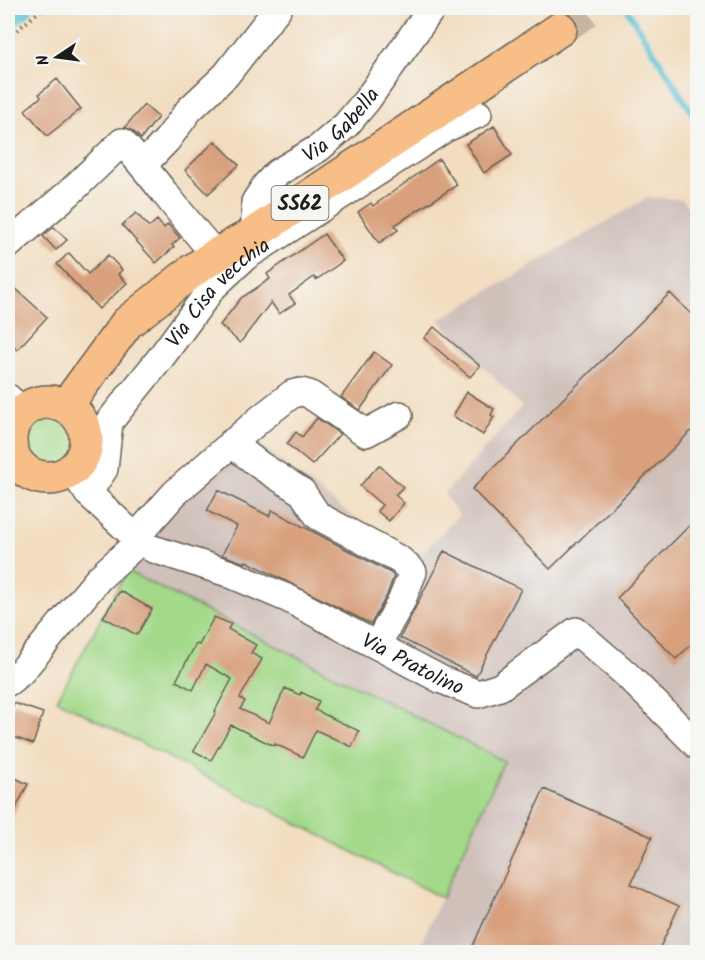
<svg xmlns="http://www.w3.org/2000/svg" width="705" height="960" font-family="Kalam,sans-serif">
<rect width="100%" height="100%" fill="#f6f6f2"/>
<filter id="ink" filterUnits="userSpaceOnUse"><feTurbulence type="fractalNoise" baseFrequency=".0167" numOctaves="2"/><feDisplacementMap in="SourceGraphic" scale="12" xChannelSelector="R" yChannelSelector="G"/><feConvolveMatrix kernelMatrix="1 2 1 2 8 2 1 2 1" color-interpolation-filters="sRGB"/></filter>
<filter id="wash" filterUnits="userSpaceOnUse"><feTurbulence type="fractalNoise" baseFrequency=".008" numOctaves="4" result="noise"/><feDisplacementMap in="SourceGraphic" scale="24" xChannelSelector="R" yChannelSelector="G"/><feGaussianBlur stdDeviation="1.35" result="paint"/><feColorMatrix in="noise" values="0 0 0 0 0 0 0 0 0 0 0 0 0 0 0 0 0 1.4 0 .05"/><feComposite in="paint" operator="in"/></filter>
<g filter="url(#wash)">
<rect width="100%" height="100%" fill="#f2ddc0"/>
<path fill="#cfc0ba" d="M649,197L682,199L698,220L697,952H417L504,761L127,571L153,523L252,439L379,537L422,553L459,515L444,494L522,407L439,320Z"/>
<path fill="#a3d989" stroke="#607a52" stroke-width="1.5" d="M10 440a37 37 0 1 1 74 0a37 37 0 1 1-74 0Z
M127,571L504,761L442,898L57,700Z"/>
<g fill="none" stroke-linecap="round" stroke-linejoin="round">
<path stroke="#58c2d3" stroke-width="6" d="M626,8L698,122"/>
<path stroke="#58c2d3" stroke-width="20" d="M8,20L23,8"/>
</g>
<g id="blocks">
<path fill="#d8a07d" d="M57,79L81,109L47,136L25,110L41,97L39,94Z
M144,105L158,117L141,139L133,131L125,127Z
M494,126L512,155L484,173L466,144Z
M215,141L239,165L208,194L185,170Z
M439,159L457,185L395,225L398,230L379,243L358,212L371,203L373,206Z
M136,213L149,227L157,220L164,228L168,224L180,238L172,245L174,247L156,263L122,225Z
M54,227L67,240L56,250L43,236Z
M324,234L343,261L316,280L314,277L289,295L295,303L279,314L271,302L240,343L220,325L241,298L270,279L267,274Z
M69,253L88,274L108,255L122,270L118,274L127,283L99,309L57,264Z
M15,288L47,317L17,350L8,341V297Z
M670,293L698,321V424L550,569L472,489Z
M434,327L480,366L470,377L424,338Z
M374,352L392,365L360,410L341,397Z
M467,392L494,409L491,415L494,417L483,435L453,416Z
M317,418L340,434L312,465L287,444L296,432L302,437Z
M379,465L403,487L395,495L404,503L389,521L377,511L382,505L360,486Z
M218,490L269,516L272,510L391,573L394,576L387,595L371,624L246,561L245,563L222,555L237,526L207,511Z
M698,517V638L676,659L617,598Z
M444,551L521,589L476,676L400,638Z
M120,591L152,609L137,635L103,617Z
M214,617L231,624L228,629L256,645L251,653L262,659L240,698L245,701L240,709L269,723L285,688L300,695L301,692L319,701L315,710L359,731L352,747L316,730L303,757L275,744L274,746L231,725L211,760L194,751L216,712L215,711L232,679L206,664L193,690L176,681L196,644L199,645Z
M14,703L43,713L33,744L8,735V722Z
M8,775L28,784L8,824Z
M544,789L652,837L631,884L679,906L658,952H470Z"/>
</g>
</g>
<g filter="url(#ink)">
<use href="#blocks" fill-opacity="0" stroke="#676055" stroke-width="1.5"/>
<g fill="none" stroke-linecap="round" stroke-linejoin="round">
<path stroke="#c7b69f" stroke-width="33" stroke-dasharray="33 16" stroke-linecap="butt" d="M560,29L592,8"/>
<g stroke="#676055" stroke-width="30">
<g id="minor">
<path d="M143,165L167,140L189,110L226,75L278,8"/>
<path id="s1" d="M255,233V202L266,185L277,173L319,148L346,125L367,100L432,8"/>
<path d="M8,245L69,193L122,142C155,178 183,219 216,255"/>
<path d="M8,398L22,410"/>
<path d="M231,443L261,466L302,492L318,516L400,560L413,572L401,602L377,645"/>
<path d="M72,470L88,493L133,535"/>
<path id="s2" d="M88,493L104,469L109,422L159,360L212,288L245,257L446,128L478,114"/>
<path d="M142,530L175,493L260,419L292,394L301,392L309,394L366,433L399,415"/>
<path id="s3" d="M153,549L228,573L289,599L442,680L478,694L500,687L576,631L626,674L698,746"/>
<path d="M8,682L21,672L99,578L132,548"/>
</g>
</g>
<g stroke="#676055" stroke-width="36">
<path id="major" d="M10 440a38 38 0 1 1 76 0a38 38 0 1 1-76 0Z
M66,406L127,323L192,271L216,255L255,233L560,29"/>
</g>
<path stroke="#676055" stroke-width="4" stroke-dasharray="1.5 4.5" stroke-linecap="butt" d="M8,38L43,8"/>
<use href="#minor" stroke="#fff" stroke-width="27"/>
<use href="#major" stroke="#f7be87" stroke-width="33"/>
</g>
</g>
<g text-anchor="middle" stroke-width="4.5" stroke-linejoin="round" paint-order="stroke">
<rect fill="#f6f6f2" stroke="#5d5d5c" stroke-width="1.5" x="271.5" y="186" width="57" height="34" rx="4.5"/>
<g font-size="20" font-weight="bold" fill="#1c1c1c">
<text x="300" y="210">SS62</text>
</g>
<g font-size="21" fill="#1c1c1c" stroke="#f6f6f2">
<text dy="7" stroke="none"><textPath href="#s1" startOffset="148">Via Gabella</textPath></text>
<text dy="7" stroke="none"><textPath href="#s2" startOffset="246">Via Cisa vecchia</textPath></text>
<text dy="7" stroke="none"><textPath href="#s3" startOffset="285">Via Pratolino</textPath></text>
</g>
</g>
<rect width="705" height="960" fill="none" stroke="#f6f6f2" stroke-width="30"/>
<g transform="translate(57 57) rotate(257)" stroke="#f6f6f2" stroke-width="4.5" paint-order="stroke">
<path d="M0-4.5L10 22L0 15L-10 22Z" fill="#1c1c1c"/>
<text y="-9" font-size="16" font-weight="bold" text-anchor="middle" fill="#1c1c1c">N</text>
</g>
</svg>
